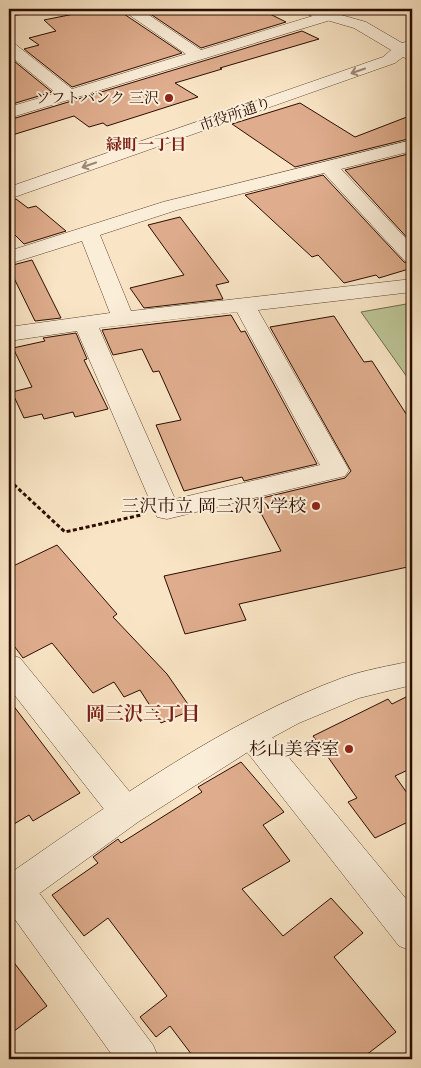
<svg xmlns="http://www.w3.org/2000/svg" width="421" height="1068" font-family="'Libre Caslon Text','Noto Serif JP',serif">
<rect width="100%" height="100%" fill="#f9e5c5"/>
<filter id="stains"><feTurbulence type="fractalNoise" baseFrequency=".004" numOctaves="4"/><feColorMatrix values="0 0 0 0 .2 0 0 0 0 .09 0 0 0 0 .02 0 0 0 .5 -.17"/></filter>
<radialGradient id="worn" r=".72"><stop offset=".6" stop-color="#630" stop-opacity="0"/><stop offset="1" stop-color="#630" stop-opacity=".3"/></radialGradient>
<path fill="#bcc596" stroke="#74684b" d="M412,303V384L361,312Z"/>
<path fill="#dfad8d" stroke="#2b0c00" d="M99,9H121L124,14L182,53L72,87L24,49L39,45L29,38L56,31L44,20Z
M143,9H260L286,22L201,48Z
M302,31L319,39L220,68L222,69L175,83L198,97L107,126L103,123L89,127L74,116L9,136V120Z
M9,57L52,92L9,105Z
M300,103L355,137L412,115V138L295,167L232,124Z
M412,153V243L345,170Z
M323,175L404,262L412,265V268L379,278L376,275L344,283L318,255L312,257L245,195Z
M16,199L28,208L36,206L66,231L24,244L9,229V201Z
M180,217L229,282L216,285L223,299L144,308L130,288L184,275L148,225Z
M32,260L61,318L35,321L9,268V266Z
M231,315L241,332L245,331L317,464L244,481L242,477L184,491L156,425L181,420L159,371L153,372L142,349L113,355L102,330Z
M334,316L364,362L372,361L412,423V566L239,604L246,620L185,634L164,576L281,551L254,500L345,478L351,471L270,327Z
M76,333L87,359L84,360L108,409L75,417L73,412L44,419L42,414L24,418L12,392L32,387L13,348L45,341L43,338Z
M57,545L117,614L113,617L167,674L192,710L161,723L140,690L124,697L114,682L93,693L52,643L23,658L9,639V568Z
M412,694V768L395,776L412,800V820L375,838L348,802L357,798L313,736L388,699L392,704Z
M9,700L80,793L33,821L29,815L9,827Z
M241,762L284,812L263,825L290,861L242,889L283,936L331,898L363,933L334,957L396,1032L361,1059H195L170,1026L156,1037L140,1017L167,996L108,918L84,936L52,895L98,863L93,857L118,839L121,843L202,792L198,787Z
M9,956L47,1006L9,1035Z"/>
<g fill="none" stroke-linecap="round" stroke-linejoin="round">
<g stroke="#5e4231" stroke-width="1">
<path id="minor" d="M9,9H44L41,12L9,16Z
M123,9H140L201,50L329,11L334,13L337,16L334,19L9,118V107L56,93L9,55V42L15,44L72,89L186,54L125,12Z
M412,140V151L341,169L412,245V263L405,261L324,173L177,210L100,235L131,311L412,279V292L258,310L349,470L345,476L167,519L157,517L77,331L9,341V327L110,313L82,241L9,264V251L163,202ZM237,312L320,465L175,499L99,328Z
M9,654L20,658L138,802L143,812L138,822L126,827L114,822L9,688Z
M251,721L262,725L412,906V951L399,946L240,743L235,734L240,725Z
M15,874L28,878L153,1045L159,1059H115L9,911V876Z"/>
</g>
<g stroke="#5e4231" stroke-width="1">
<path id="tertiary" d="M297,9H320L366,22L402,43L412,40V61L403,57L395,63L9,199V187L383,57L391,50L354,28L299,12Z
M412,661V685L359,698L299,723L262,743L138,822L22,906L9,910V874C113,802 223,722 342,678C364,670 389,666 412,661Z"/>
</g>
<path stroke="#2b0c00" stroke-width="3" stroke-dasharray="4 2.5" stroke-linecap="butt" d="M9,480L65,532L141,515"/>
<use href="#minor" fill="#fbeed9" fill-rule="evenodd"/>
<use href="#tertiary" fill="#fbeed9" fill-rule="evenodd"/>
</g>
<defs><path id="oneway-shaft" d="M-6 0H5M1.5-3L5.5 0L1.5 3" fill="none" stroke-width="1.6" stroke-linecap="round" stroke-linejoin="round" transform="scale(1.25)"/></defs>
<g stroke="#9d8877">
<use href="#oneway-shaft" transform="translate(358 71) rotate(161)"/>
<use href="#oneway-shaft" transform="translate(89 165) rotate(161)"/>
</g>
<g fill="#8f2418" stroke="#fbeed9" stroke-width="2">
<circle cx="169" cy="98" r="5"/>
<circle cx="316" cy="506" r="5"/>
<circle cx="349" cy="749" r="5"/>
</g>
<g text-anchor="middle" stroke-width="4" stroke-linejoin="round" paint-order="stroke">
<g font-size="15" fill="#2b0c00" stroke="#fbeed9" text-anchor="end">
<text x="159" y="103">ソフトバンク 三沢</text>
</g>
<g font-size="15" fill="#2b0c00" stroke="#fbeed9">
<text transform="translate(235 114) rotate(-19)" y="5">市役所通り</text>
</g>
<g font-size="16" font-weight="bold" fill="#7a1f14" stroke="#fbeed9">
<text x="146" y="150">緑町一丁目</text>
</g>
<g font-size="18" fill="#2b0c00" stroke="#fbeed9" text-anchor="end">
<text x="306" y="512">三沢市立 岡三沢小学校</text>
<text x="339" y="755">杉山美容室</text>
</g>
<g font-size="19" font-weight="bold" fill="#7a1f14" stroke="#fbeed9">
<text x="143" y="720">岡三沢三丁目</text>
</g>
</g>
<rect width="421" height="1068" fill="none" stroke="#f9e5c5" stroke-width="30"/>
<rect x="10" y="10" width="401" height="1048" fill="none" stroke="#2b0c00" stroke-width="2.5"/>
<rect x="15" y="15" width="391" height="1038" fill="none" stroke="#2b0c00"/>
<rect width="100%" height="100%" filter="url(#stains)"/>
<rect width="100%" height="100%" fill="url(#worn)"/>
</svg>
